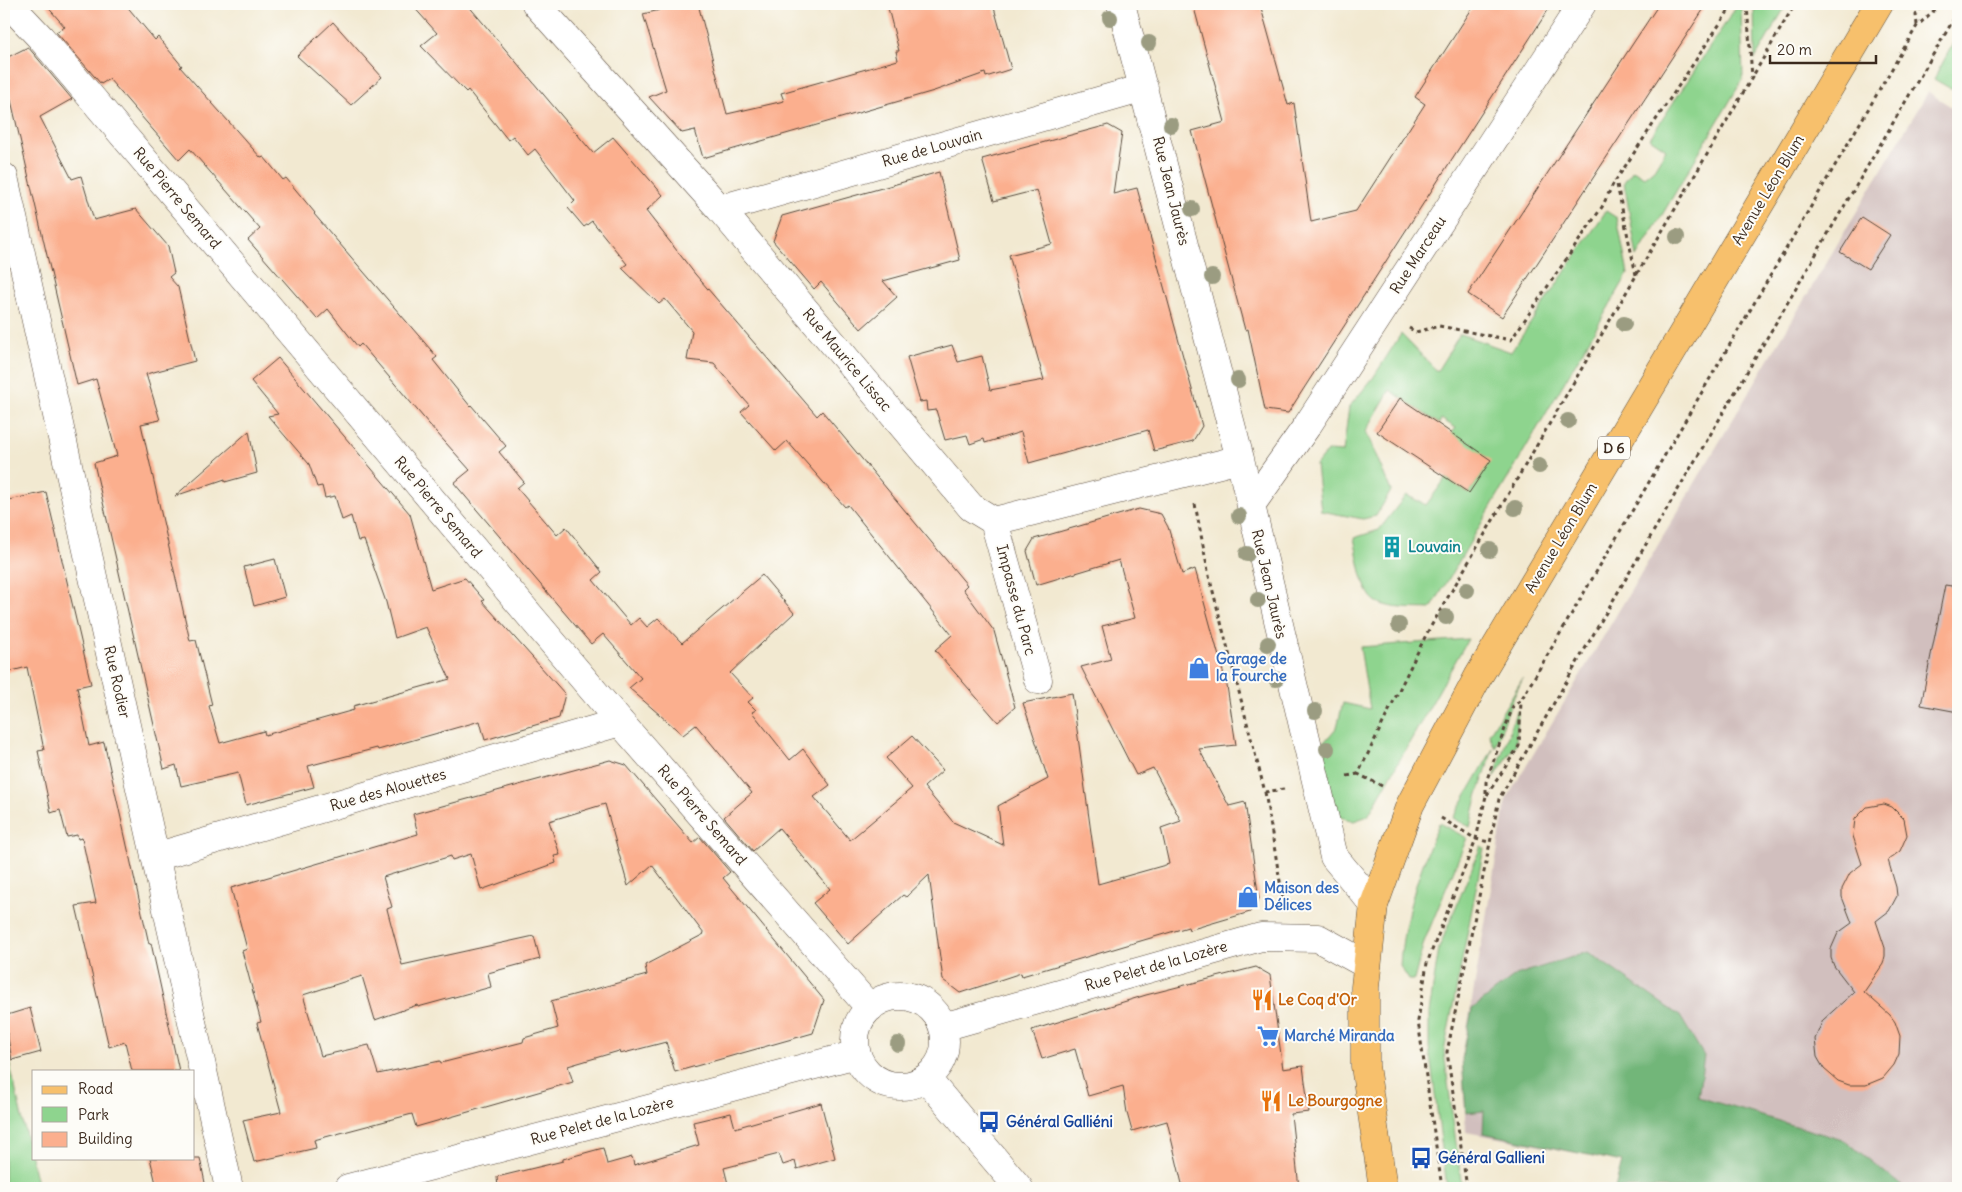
<svg xmlns="http://www.w3.org/2000/svg" width="1962" height="1192" font-family="Delius,sans-serif">
<rect width="100%" height="100%" fill="#fdfcf7"/>
<filter id="ink" filterUnits="userSpaceOnUse"><feTurbulence type="fractalNoise" baseFrequency=".02" numOctaves="2"/><feDisplacementMap in="SourceGraphic" scale="10" xChannelSelector="R" yChannelSelector="G"/><feConvolveMatrix kernelMatrix="1 2 1 2 8 2 1 2 1" color-interpolation-filters="sRGB"/></filter>
<filter id="wash" filterUnits="userSpaceOnUse"><feTurbulence type="fractalNoise" baseFrequency=".0096" numOctaves="4" result="noise"/><feDisplacementMap in="SourceGraphic" scale="20" xChannelSelector="R" yChannelSelector="G"/><feGaussianBlur stdDeviation="1.12" result="paint"/><feColorMatrix in="noise" values="0 0 0 0 0 0 0 0 0 0 0 0 0 0 0 0 0 1.4 0 .05"/><feComposite in="paint" operator="in"/></filter>
<g filter="url(#wash)">
<rect width="100%" height="100%" fill="#f2e9d1"/>
<path fill="#d1bfbe" d="M1928,92L1958,111V1188H1760L1466,1132L1462,1059L1506,800Z"/>
<path fill="#8ed48e" stroke="#647f56" d="M1738,4H1741L1743,79L1637,257L1624,182L1633,170L1644,177L1654,169L1666,149L1650,138Z
M1754,4H1787L1755,59Z
M1958,34V93L1934,79Z
M1606,211L1617,218L1628,274L1431,609C1415,608 1392,610 1377,602C1362,595 1358,554 1354,538L1379,530L1406,495L1426,505L1446,478L1469,493L1490,460L1451,434L1456,428L1441,419L1439,424L1390,390L1366,431L1391,491L1376,516L1363,519L1321,511L1316,465L1327,451L1343,452L1349,407L1373,378L1401,334L1437,371L1460,334L1511,352Z
M1468,639L1368,816L1354,821L1340,817L1334,807L1320,747L1337,727L1343,703L1370,709L1360,647Z
M1523,678L1511,703L1495,748L1489,734Z
M1518,711L1516,744L1494,778L1516,712Z
M1493,749L1477,797L1470,827L1453,818Z
M1439,823L1467,838L1424,942L1414,980H1409L1400,966C1403,917 1420,869 1439,823Z
M1481,846L1484,848L1444,1052L1462,1188H1447L1429,1047V1013L1439,948Z
M4,1039L38,1188H4Z"/>
<path fill="#72b679" stroke="#56704c" d="M1588,952L1680,1016L1704,1056L1698,1097L1846,1141L1904,1188H1615L1622,1162L1483,1133L1484,1111L1466,1113L1462,1059L1472,1009L1516,975Z"/>
<g id="blocks">
<path fill="#fbaf8e" fill-rule="evenodd" d="M45,4H125L155,40L158,37L182,66L180,67L261,158L264,157L283,180L286,178L315,213L314,214L437,357L433,360L470,406L471,405L506,446L499,452L524,482L517,488L557,535L566,527L602,572L593,580L631,625L639,618L647,627L658,618L682,643L762,575L794,613L730,673L753,698L748,702L756,710L752,712L790,760L803,749L830,785L814,797L850,840L912,788L886,758L912,736L943,770L924,787L953,822L1003,845L998,806L1048,779L1023,703L1072,693L1098,884L1169,864L1161,828L1181,821L1153,768L1136,775L1081,667L1111,659L1102,626L1135,618L1119,560L1036,585L1027,551L1034,539L1139,509L1161,514L1168,527L1182,574L1195,569L1227,686L1236,745L1199,749L1229,806L1245,802L1259,899L1250,912L1189,930L1188,927L1022,976L1021,973L960,993L943,980L929,875L906,897L903,895L848,944L813,903L830,889L779,828L753,851L724,817L752,793L696,725L683,735L629,688L641,678L603,634L591,644L454,483L470,470L429,424L361,344L358,347L328,309L317,319L248,240L260,229L190,149L179,160L109,79L101,84L56,32L65,27Z
M411,4H467L593,153L613,137L663,195L646,211L695,274L817,416L822,411L967,585L963,589L994,631L1015,707L998,722L935,650L952,635L848,505L845,507L787,441L776,451L741,412L749,405L714,363L687,360L692,331L665,299L659,304L622,268L627,264L592,221L584,227L568,208L575,201L535,149L528,155L513,136L508,140L468,90L466,92L421,46L437,33Z
M658,4H698L727,114L784,101L781,93L898,60L896,51H899L887,4H993L1011,69L986,77L985,73L934,91L703,158L695,130L682,133L649,97L666,90L643,14L660,10Z
M1193,4H1260L1288,105L1294,103L1311,222L1356,211L1425,104L1415,97L1475,4H1552L1288,413L1265,410L1248,329L1245,330L1192,131L1225,122Z
M1659,4H1707L1502,317L1468,294Z
M333,22L382,77L351,105L297,56Z
M28,47L72,99L40,117L72,179L81,176L94,220L136,209L168,246L174,273L169,277L178,287L195,361L146,374L160,420L141,424L190,641L196,640L212,705L209,706L220,743L264,731L265,735L354,710L353,706L450,679L426,627L395,638L386,602L364,540L358,541L351,516L342,520L335,496L325,498L322,486L317,487L309,464L268,416L278,414L251,381L278,358L410,514L431,589L465,578L484,600L482,601L565,694L559,718L485,740L480,721L378,750L377,748L308,766L314,787L246,805L238,773L181,786L176,765L164,769L94,463L117,456L96,379L77,385L4,70V59Z
M1108,125L1122,133L1113,194L1137,188L1202,426L1193,441L1154,451L1148,430L1029,463L1021,432L985,443L984,439L970,444L967,435L945,440L936,410L927,411L926,401L920,402L907,357L952,345L958,362L982,356L990,390L1044,380L1009,255L1052,244L1037,190L994,201L982,159Z
M939,172L960,260L883,281L897,297L861,329L821,282L814,289L773,241L782,216Z
M1862,217L1890,235L1868,269L1840,252Z
M1400,398L1491,460L1469,493L1377,432Z
M249,431L257,473L225,482V479L175,496Z
M46,492L91,684L77,687L89,746L104,742L149,944L151,943L179,1071H132L125,1042L109,1047L76,906L96,903L82,838L78,839L77,835L67,837L60,810L51,813L38,751L44,750L27,667L4,673V501Z
M275,559L285,597L254,606L244,567Z
M1945,585L1958,587V712L1921,705Z
M610,760L626,765L693,843L700,837L730,872L723,878L824,1000L813,1033L675,1072L666,1042L620,1054L619,1051L568,1066L573,1082L416,1127L412,1114L314,1140L316,1148L254,1162L243,1120L281,1112L257,1023L261,1022L242,951L247,949L231,888L282,873V874L418,834L413,814ZM605,804L628,886L652,865L704,934L645,965L647,975L551,1001L558,1028L524,1038L523,1042L441,1063L440,1061L378,1074L369,1045L321,1056L303,995L362,976L375,1020L417,1005L418,1007L491,987L488,973L540,959L534,936L402,965L387,909L392,907L383,877L451,856L452,860L471,854L481,890L556,863L554,856L560,855L549,821Z
M1884,804L1892,807L1904,819L1907,835L1900,851L1888,860L1896,887L1897,896L1889,911L1876,921L1885,948V956L1883,964L1864,992L1890,1015L1895,1022L1900,1036L1899,1054L1894,1065L1883,1078L1866,1085H1849L1838,1081L1824,1069L1817,1057L1815,1039L1823,1020L1854,992L1834,966L1831,958V949L1838,933L1852,923L1842,897V889L1850,873L1862,864L1853,836L1855,819L1867,807Z
M1256,967L1270,975L1283,1069L1303,1066L1309,1112L1291,1114L1299,1188H1183L1167,1121L1132,1131L1127,1113L1123,1086L1088,1096L1075,1049L1042,1059L1032,1030L1146,995Z
M30,1008L41,1052L12,1060L4,1016Z
M821,1103L835,1158L797,1169L795,1161L783,1165L779,1154L724,1168L729,1188H498L497,1177L563,1161V1159L603,1148L607,1164L632,1157L634,1165L699,1145L693,1122L731,1113L735,1128Z
M150,1158H200L206,1188H157Z"/>
</g>
</g>
<g filter="url(#ink)">
<use href="#blocks" fill-opacity="0" stroke="#564739" stroke-width="1"/>
<g fill="none" stroke-linecap="round" stroke-linejoin="round">
<g stroke="#564739" stroke-width="29">
<path id="street" d="M9,4L41,38L620,722L870,1008
M536,4L720,209L971,507L994,521L1240,459
M1121,4L1240,459L1334,857L1374,905
M4,177L229,1188
M720,209L1144,88
M1251,505L1307,426L1582,4
M994,521L1038,680
M155,857L620,722
M855 1041a45 45 0 1 1 90 0a45 45 0 1 1-90 0Z
M943,1027L1261,937L1318,938L1367,965
M926,1078L1019,1188
M348,1188L857,1054"/>
</g>
<g stroke="#564739" stroke-width="29">
<path id="primary" d="M1383,1188L1365,1066V987L1374,905L1410,805L1478,677L1879,4"/>
</g>
<path stroke="#564739" stroke-width="3" stroke-dasharray="4 4" stroke-linecap="butt" d="M1747,4L1752,78
M1917,25L1916,15L1923,4
M1636,275L1616,180L1733,4
M1409,328L1416,332L1439,326L1511,340L1602,207L1615,180
M1195,504L1209,576L1265,792L1284,789
M1347,776L1358,774
M1382,786L1358,774L1427,633L1795,4
M1265,792L1284,905
M1487,795L1519,746L1521,701
M1441,818L1476,839L1489,842
M1442,1188L1418,1021L1427,963L1476,839L1486,796V782L1513,706L1521,700L1917,26L1941,4
M1467,1188L1447,1052L1499,799L1601,621L1958,12"/>
<use href="#street" stroke="#fff" stroke-width="28"/>
<use href="#primary" stroke="#f7c06c" stroke-width="28"/>
</g>
<g fill="#9b9c81">
<circle cx="1110" cy="18" r="8"/>
<circle cx="1149" cy="43" r="8"/>
<circle cx="1171" cy="125" r="8"/>
<circle cx="1192" cy="209" r="8"/>
<circle cx="1677" cy="237" r="8"/>
<circle cx="1212" cy="277" r="8"/>
<circle cx="1624" cy="324" r="8"/>
<circle cx="1238" cy="380" r="8"/>
<circle cx="1568" cy="421" r="8"/>
<circle cx="1539" cy="466" r="8"/>
<circle cx="1515" cy="508" r="8"/>
<circle cx="1239" cy="516" r="8"/>
<circle cx="1490" cy="550" r="8"/>
<circle cx="1247" cy="554" r="8"/>
<circle cx="1467" cy="590" r="8"/>
<circle cx="1258" cy="600" r="8"/>
<circle cx="1446" cy="617" r="8"/>
<circle cx="1399" cy="625" r="8"/>
<circle cx="1268" cy="644" r="8"/>
<circle cx="1276" cy="679" r="8"/>
<circle cx="1315" cy="711" r="8"/>
<circle cx="1327" cy="749" r="8"/>
<circle cx="898" cy="1044" r="8"/>
</g>
</g>
<defs>
<g id="building-bare" transform="scale(1.725)"><path d="M-4-6H4V6H1V3H-1V6H-4ZM-2.5-4.3h1.7v1.8h-1.7ZM.8-4.3h1.7v1.8H.8ZM-2.5-1h1.7V.8h-1.7ZM.8-1h1.7V.8H.8Z" fill="#0f9aa8" stroke="#fdfcf7" stroke-width="2.5" paint-order="stroke"/></g>
<g id="shop-bare" transform="scale(1.725)"><path d="M-5-2.5h2.3a2.7 3.5 0 0 1 5.4 0H5L5.5 6h-11ZM-1.5-2.5h3a1.5 2.3 0 0 0-3 0Z" fill="#3f7fe0" stroke="#fdfcf7" stroke-width="2.5" paint-order="stroke"/></g>
<g id="restaurant-bare" transform="scale(1.725)"><path d="M-5-6h1v4h1v-4h1v4h1v-4h1v5L-1.5 .5V6h-2V.5L-5-1ZM5-6V6H3V1.5H1.5Q1.5-4 5-6Z" fill="#e8710a" stroke="#fdfcf7" stroke-width="2.5" paint-order="stroke"/></g>
<g id="supermarket-bare" transform="scale(1.725)"><path d="M-6-5.5h2.5l.6 2H6L4.5 2H-2.5L-4.4-4H-6ZM-1.5 3.2a1.3 1.3 0 1 0 .1 0ZM3 3.2a1.3 1.3 0 1 0 .1 0Z" fill="#3f7fe0" stroke="#fdfcf7" stroke-width="2.5" paint-order="stroke"/></g>
<g id="bus-bare" transform="scale(1.725)"><path d="M-5-6H5V4H4V6H2V4H-2V6H-4V4H-5ZM-3.5-4V0h7V-4ZM-3.5 1.2v1.5H-2V1.2ZM2 1.2v1.5H3.5V1.2Z" fill="#1a4fb4" stroke="#fdfcf7" stroke-width="2.5" paint-order="stroke"/></g>
</defs>
<g fill-rule="evenodd">
<use href="#building-bare" x="1392" y="547"/>
<use href="#shop-bare" x="1199" y="668"/>
<use href="#shop-bare" x="1248" y="897"/>
<use href="#restaurant-bare" x="1262" y="1000"/>
<use href="#supermarket-bare" x="1268" y="1036"/>
<use href="#restaurant-bare" x="1271" y="1101"/>
<use href="#bus-bare" x="989" y="1122"/>
<use href="#bus-bare" x="1421" y="1158"/>
</g>
<g text-anchor="middle" stroke-width="4" stroke-linejoin="round" paint-order="stroke">
<rect fill="#fdfcf7" stroke="#75695f" stroke-width="1" x="1598" y="436.5" width="32" height="23" rx="4"/>
<g font-size="14" font-weight="bold" fill="#3b2a1e">
<text x="1614" y="453">D 6</text>
</g>
<g font-size="15" fill="#3b2a1e" stroke="#fdfcf7">
<text transform="translate(932 148) rotate(-16)" y="5">Rue de Louvain</text>
<text transform="translate(1768 190) rotate(-59)" y="5">Avenue Léon Blum</text>
<text transform="translate(1171 191) rotate(76)" y="5">Rue Jean Jaurès</text>
<text transform="translate(177 198) rotate(50)" y="5">Rue Pierre Semard</text>
<text transform="translate(1418 255) rotate(-57)" y="5">Rue Marceau</text>
<text transform="translate(847 360) rotate(50)" y="5">Rue Maurice Lissac</text>
<text transform="translate(438 507) rotate(50)" y="5">Rue Pierre Semard</text>
<text transform="translate(1561 538) rotate(-59)" y="5">Avenue Léon Blum</text>
<text transform="translate(1269 584) rotate(77)" y="5">Rue Jean Jaurès</text>
<text transform="translate(1016 600) rotate(75)" y="5">Impasse du Parc</text>
<text transform="translate(117 682) rotate(77)" y="5">Rue Rodier</text>
<text transform="translate(388 790) rotate(-16)" y="5">Rue des Alouettes</text>
<text transform="translate(702 815) rotate(49)" y="5">Rue Pierre Semard</text>
<text transform="translate(1156 966) rotate(-16)" y="5">Rue Pelet de la Lozère</text>
<text transform="translate(602 1121) rotate(-15)" y="5">Rue Pelet de la Lozère</text>
</g>
<g font-size="15" font-weight="bold" fill="#0d838f" stroke="#fdfcf7" text-anchor="start">
<text x="1408" y="552">Louvain</text>
</g>
<g font-size="15" font-weight="bold" fill="#366cbe" stroke="#fdfcf7" text-anchor="start">
<text x="1216" y="664">Garage de<tspan x="1216" dy="17">la Fourche</tspan></text>
<text x="1264" y="893">Maison des<tspan x="1264" dy="17">Délices</tspan></text>
<text x="1284" y="1041">Marché Miranda</text>
</g>
<g font-size="15" font-weight="bold" fill="#c56008" stroke="#fdfcf7" text-anchor="start">
<text x="1278" y="1005">Le Coq d'Or</text>
<text x="1288" y="1106">Le Bourgogne</text>
</g>
<g font-size="15" font-weight="bold" fill="#164399" stroke="#fdfcf7" text-anchor="start">
<text x="1006" y="1127">Général Galliéni</text>
<text x="1438" y="1163">Général Gallieni</text>
</g>
</g>
<rect width="1962" height="1192" fill="none" stroke="#fdfcf7" stroke-width="20"/>
<rect x="32" y="1070" width="162" height="90" fill="#fdfcf7" stroke="#afa8a0"/>
<rect x="42" y="1086" width="25" height="8" fill="#f7c06c" stroke="#afa8a0"/>
<text x="78" y="1094" font-size="15" fill="#3b2a1e">Road</text>
<rect x="42" y="1107" width="25" height="15" fill="#8ed48e" stroke="#afa8a0"/>
<text x="78" y="1120" font-size="15" fill="#3b2a1e">Park</text>
<rect x="42" y="1132" width="25" height="15" fill="#fbaf8e" stroke="#afa8a0"/>
<text x="78" y="1144" font-size="15" fill="#3b2a1e">Building</text>
<path d="M1770 55v8h106v-8" fill="none" stroke="#3b2a1e" stroke-width="2.5"/>
<text x="1777" y="55" font-size="15" fill="#3b2a1e" stroke="#fdfcf7" stroke-width="4" paint-order="stroke">20 m</text>
</svg>
